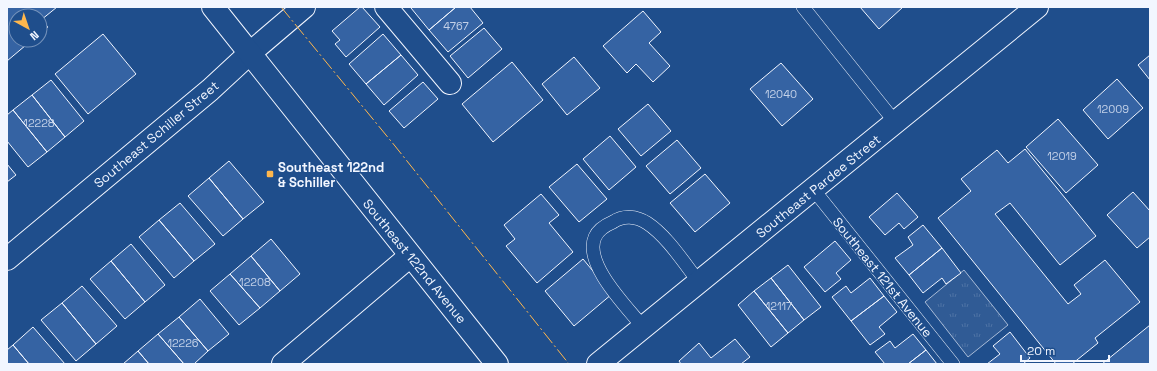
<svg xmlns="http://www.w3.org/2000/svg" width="1157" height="371" font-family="'Space Grotesk',sans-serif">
<defs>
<pattern id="grass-tufts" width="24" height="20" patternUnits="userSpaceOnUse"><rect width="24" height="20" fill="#305b95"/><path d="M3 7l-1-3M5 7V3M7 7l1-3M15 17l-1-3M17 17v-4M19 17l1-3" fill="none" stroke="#4e73a5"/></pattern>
</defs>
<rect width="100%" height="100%" fill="#1f4e8c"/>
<path fill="url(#grass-tufts)" stroke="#a8bbd7" d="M964,270L1008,325L968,357L925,302Z"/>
<path fill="#3563a3" stroke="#f2f6ff" d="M7,7H57L41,20L48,27L40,34V16H16V40H32L7,61Z
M360,7H362L380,27L346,57L335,44L340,40L332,31Z
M411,7H456L429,30L411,8Z
M456,7H470L483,23L448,52L429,30Z
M860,7H903L879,29Z
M643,11L661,32L649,43L670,66L653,82L636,64L627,73L603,46Z
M484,28L502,49L468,78L450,56Z
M103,34L136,74L88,114L55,74Z
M383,34L401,55L366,84L349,64Z
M401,55L418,75L384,105L366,84Z
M1150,55V80L1138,65Z
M574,57L600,88L567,115L542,84Z
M512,62L543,100L493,142L462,104Z
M781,63L813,99L782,126L750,89Z
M1117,79L1143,108L1108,139L1083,110Z
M51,80L84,121L65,137L32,95Z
M423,82L438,99L404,128L389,111Z
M32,95L65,137L47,152L13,110Z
M648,104L671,131L641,156L618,129Z
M13,110L47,152L28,167L7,141V115Z
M1058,119L1098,165L1066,193L1026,147Z
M610,136L636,167L609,190L583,159Z
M677,140L701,168L670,194L646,166Z
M1025,149L1096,236L1060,265L1010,203L995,214L1068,304L1081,294L1074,285L1105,260L1140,302L1095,338L1098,343L1072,364H1056L938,218L971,191L961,179L997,150L1008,163Z
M229,161L264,202L243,219L209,178Z
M7,164L16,175L7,182Z
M577,164L607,199L579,222L549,187Z
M705,174L730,203L695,232L670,203Z
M209,178L243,219L223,236L188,196Z
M1133,192L1150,211V237L1137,248L1107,215Z
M897,193L918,217L904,229L899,223L885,235L869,217Z
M541,194L559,215L549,223L573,252L537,283L506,246L515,239L504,225Z
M180,203L215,244L194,261L159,220Z
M159,220L194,261L174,278L139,237Z
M923,225L942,248L909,275L895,258L913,245L908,237Z
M271,239L300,274L280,291L251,256Z
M835,241L851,260L836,273L841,279L825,292L804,267Z
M131,244L165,285L145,302L111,261Z
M942,248L961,273L946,284L942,278L923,293L909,275Z
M251,256L280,291L260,308L230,274Z
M583,259L612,294L574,326L545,291Z
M111,261L145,302L125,319L90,279Z
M788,265L821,307L804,320L771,278Z
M230,274L260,308L239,325L210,291Z
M771,278L804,320L788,333L754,291Z
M870,278L884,296L851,321L832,297L846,286L851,293Z
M82,286L117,326L96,344L62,303Z
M754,291L788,333L771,347L738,305Z
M884,296L897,312L879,327L885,334L870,345L851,321Z
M200,299L229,334L208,351L179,317Z
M62,303L96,344L76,361L41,320Z
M179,317L208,351L194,364H184L158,334Z
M1150,325V364H1102Z
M33,327L65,364H29L13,345Z
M1010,332L1030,358L1023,364H987L1000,354L993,346Z
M158,334L184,364H149L138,351Z
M913,334L926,350L908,364H885L875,352L890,341L895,348Z
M735,339L750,357L741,364H681L679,361L699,343L711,358Z
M13,345L29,364H7V350Z
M926,350L937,364H908Z
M138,351L149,364H123Z"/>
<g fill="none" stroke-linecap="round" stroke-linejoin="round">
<g stroke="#f2f6ff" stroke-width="14">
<path id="lane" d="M803,7L895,122
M813,189L953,364
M643,327C628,308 583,264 595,237C598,230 606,225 613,222C623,215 636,216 647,223C667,236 684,263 699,282"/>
</g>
<g stroke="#f2f6ff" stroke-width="24">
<path id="street" d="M386,7L450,83
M7,259L210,90L250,53L304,7
M283,364L410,256
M598,364L1037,7"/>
</g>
<g stroke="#f2f6ff" stroke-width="24">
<path id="secondary" d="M213,7L497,364"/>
</g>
<use href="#lane" stroke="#1f4e8c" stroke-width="13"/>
<use href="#street" stroke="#1f4e8c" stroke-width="22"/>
<use href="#secondary" stroke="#1f4e8c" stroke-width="22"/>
<path stroke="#ffb74d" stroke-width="1" stroke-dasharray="14 3 2 3" stroke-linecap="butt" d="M281,7L395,146L569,364"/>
</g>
<rect fill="#ffb74d" stroke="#1f4e8c" stroke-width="1.5" x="266" y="170" width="8" height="8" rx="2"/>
<g text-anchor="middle" stroke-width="3" stroke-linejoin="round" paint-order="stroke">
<g font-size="11" fill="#c3d1e8">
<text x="456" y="30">4767</text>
<text x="781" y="98">12040</text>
<text x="1113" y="113">12009</text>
<text x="39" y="127">12228</text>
<text x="1062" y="160">12019</text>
<text x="255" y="286">12208</text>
<text x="779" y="310">12117</text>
<text x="183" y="347">12226</text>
</g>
<g font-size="13" fill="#f2f6ff" stroke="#1f4e8c">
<text transform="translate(156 134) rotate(-40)" y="5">Southeast Schiller Street</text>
<text transform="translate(818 186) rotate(-39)" y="5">Southeast Pardee Street</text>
<text transform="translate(415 261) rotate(51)" y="5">Southeast 122nd Avenue</text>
<text transform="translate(883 277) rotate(51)" y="5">Southeast 121st Avenue</text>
</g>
<g font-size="13" font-weight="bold" fill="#f2f6ff" stroke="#1f4e8c" text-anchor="start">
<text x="278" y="172">Southeast 122nd<tspan x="278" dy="15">&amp; Schiller</tspan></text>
</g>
</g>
<rect width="1157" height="371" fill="none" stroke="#f2f6ff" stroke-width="16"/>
<g transform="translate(28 28) rotate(140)"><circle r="19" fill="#1f4e8c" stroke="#7391ba"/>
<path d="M0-3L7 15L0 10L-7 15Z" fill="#ffb74d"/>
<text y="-6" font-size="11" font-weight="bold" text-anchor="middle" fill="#f2f6ff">N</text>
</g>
<path d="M1021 355v6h88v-6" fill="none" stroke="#f2f6ff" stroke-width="2"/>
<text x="1027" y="355" font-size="12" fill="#f2f6ff" stroke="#1f4e8c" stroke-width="3" paint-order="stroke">20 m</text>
</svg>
